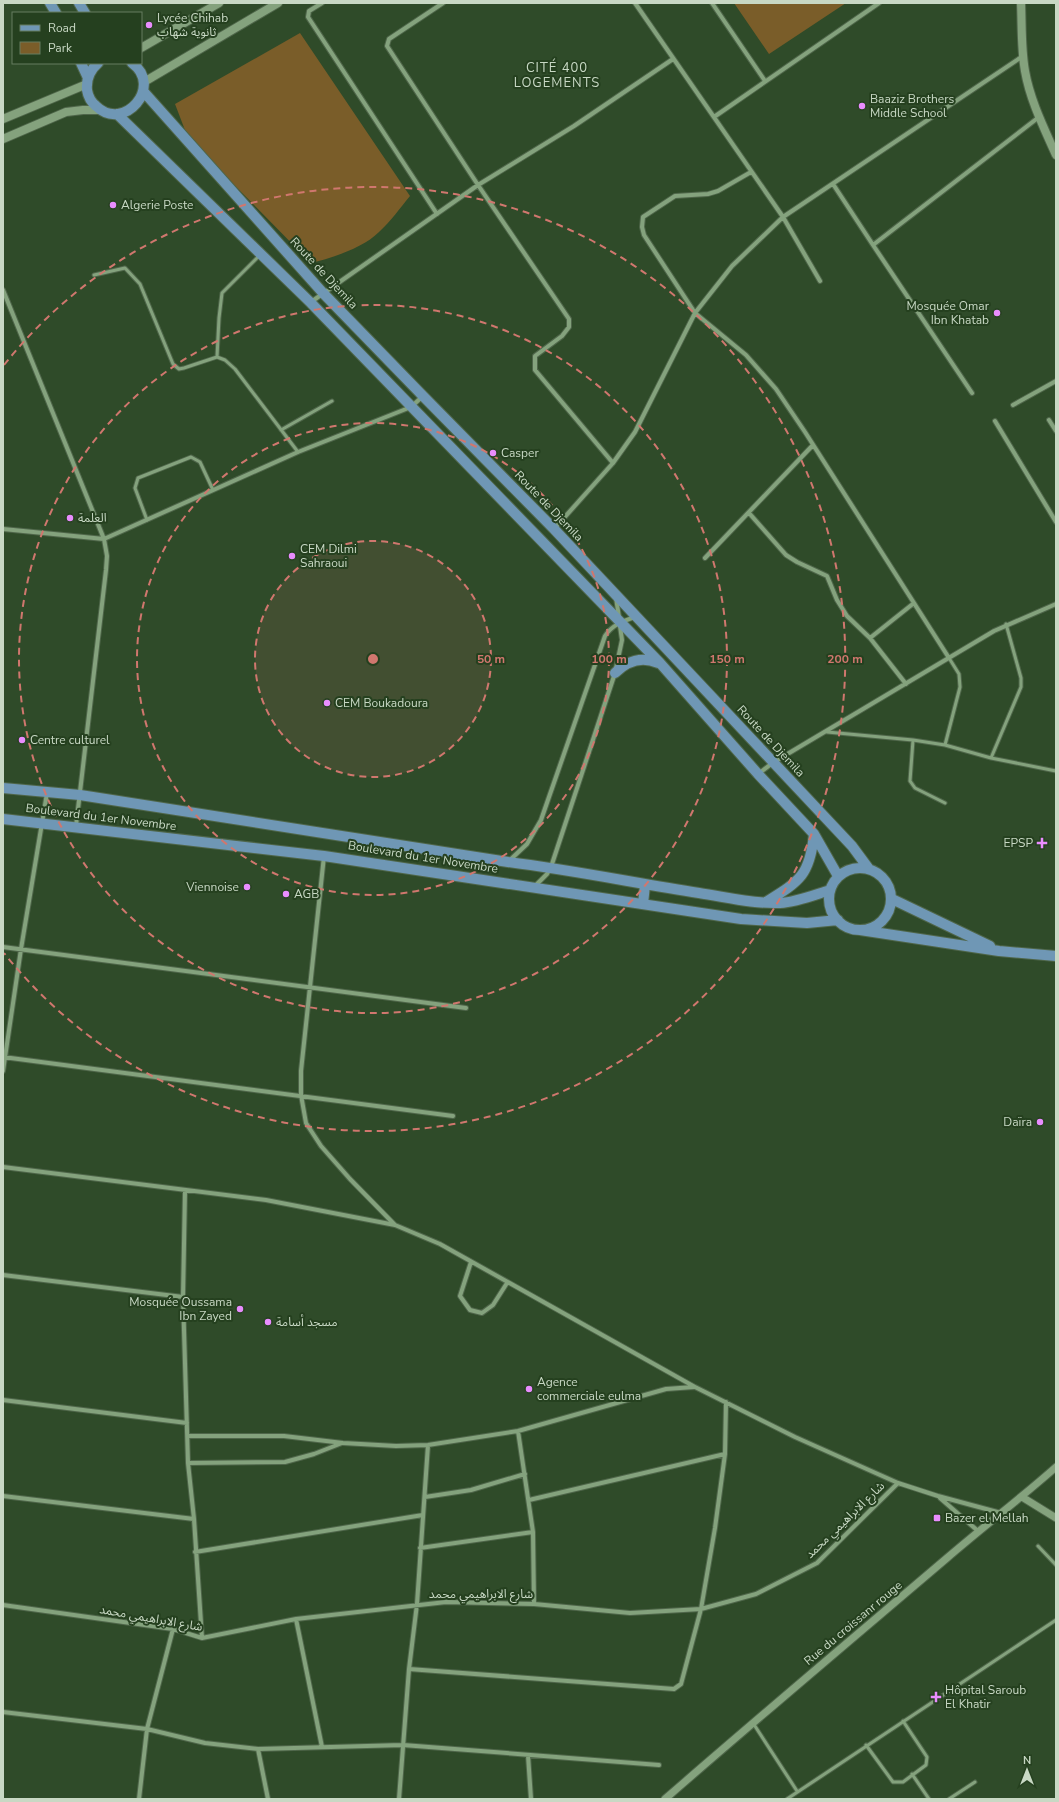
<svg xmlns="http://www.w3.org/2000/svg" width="1059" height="1802" font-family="'Nunito Sans','Noto Sans Arabic',sans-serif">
<rect width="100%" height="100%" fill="#2f4b29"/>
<path fill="#7a5d29" d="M734,3H846L769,54Z
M300,33L410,196C400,208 391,221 379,232C363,248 332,258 311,263L188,138L175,104Z"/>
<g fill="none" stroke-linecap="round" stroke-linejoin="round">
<g stroke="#4f664a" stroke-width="5">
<path id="service" d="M94,275L125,268L140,284L173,364L179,369L184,368L217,357L225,360L235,369L298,452
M217,357L219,318L222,293L260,255
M281,430L332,401
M147,520L135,488L138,478L191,457L200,462L213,490
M827,732L913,740L945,745L960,687L959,674L949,658
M913,740L910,781L915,788L945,803
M945,745L991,758L1056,771
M991,758L1021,687V678L1006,624
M1038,1546L1056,1565
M753,1723L797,1791
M866,1745L893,1782H903L926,1765L927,1757L903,1721
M912,1774L929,1799
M787,1799L1056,1620
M949,1799L975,1782"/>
</g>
<g stroke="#4f664a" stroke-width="6">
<path id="minor" d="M322,3L309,11L308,17L437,214
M443,3L389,39L387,46L478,185L569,319V327L562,336L535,356V370L613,463L555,528
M635,3L783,217L820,281
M712,3L765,81
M714,117L879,3
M751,172L718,191L708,194L675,196L643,217L642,227L644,235L695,313L746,355L776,389L805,432L949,658
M833,184L873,245
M3,290L104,539L3,529
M311,302L478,185L574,126L673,59
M972,393L873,245L1039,117
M1013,405L1056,381
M1049,420L1056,431
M995,421L1056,522
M613,463L635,432L695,313L732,266L783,217L1023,56
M749,513L786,555L797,562L827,576L837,600L847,616L870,638L906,684
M705,558L813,445
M616,598L619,617
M870,638L914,603
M758,774L774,762L994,631L1056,604
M76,826L106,570L107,556L104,539L298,452L411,407L423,396
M324,856L301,1071V1095L306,1123L321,1146L350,1179L395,1225L440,1244L695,1387L795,1437L898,1483L938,1496L1001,1513
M510,860L527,844L541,820L605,636C612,625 623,621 635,617
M535,886L547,874L551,867L615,673L622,640L620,626
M3,947L466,1008
M3,1057L453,1116
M3,1071L21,949L47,793
M3,1167L266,1200L395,1225
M185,1191L183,1297L188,1463L194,1519L202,1638
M471,1262L460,1296L470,1310L482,1313L493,1305L507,1283
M3,1275L183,1297
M3,1400L187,1423
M518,1431L533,1532L534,1604
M188,1436H284L343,1443L396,1446L428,1445L518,1431L666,1389L694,1387
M188,1463L285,1462L314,1454L342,1443
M3,1496L194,1519
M425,1497L471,1490L525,1474
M940,1498L978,1531
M529,1500L725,1454
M420,1548L533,1532
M195,1552L423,1515
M3,1605L173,1629L202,1638L296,1619L446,1602L534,1604L630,1613L701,1609L756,1594L817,1563L898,1483
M296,1619L322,1747
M409,1669L674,1689L681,1684L701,1609L715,1528L725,1454L726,1402
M3,1712L147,1729L205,1743L258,1749L403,1745L659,1765
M258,1749L268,1799
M528,1755L531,1799
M139,1799L147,1729L173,1629
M399,1799L409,1669L417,1604L428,1445"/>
</g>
<g stroke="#4f664a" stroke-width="9">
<path id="tertiary" d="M1022,1497L1056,1518
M665,1799C758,1718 853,1638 947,1558C983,1527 1021,1498 1056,1467"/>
</g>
<g stroke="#4f664a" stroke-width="10">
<path id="secondary" d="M1021,3C1022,26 1021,49 1025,71C1030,100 1044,128 1056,155
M141,48L219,3
M144,82L278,3
M3,119L87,84
M3,139L66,112L83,110H100"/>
</g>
<g stroke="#4f664a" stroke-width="12">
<path id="primary" d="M50,3L56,13
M79,3L85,13
M81,63L88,78
M98,63C90,70 86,79 87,90C88,96 91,102 96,106C124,133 164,86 132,63
M143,91L323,293L423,396L554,529L852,846L869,869
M117,114L311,303L660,663L758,774L814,834L838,876
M615,673C627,661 642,656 658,663
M3,788L80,795L508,862C572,870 635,883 699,893C726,897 753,904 780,903C797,902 814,895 830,890
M3,819L324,856L741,919L807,923L838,920
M829 899a31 31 0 1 1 62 0a31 31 0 1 1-62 0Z
M892,899L990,946
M766,902C800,881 810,875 814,834
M643,904L645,885
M860,930L999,951L1056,956"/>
</g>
<use href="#service" stroke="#84a27d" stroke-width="3"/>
<use href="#minor" stroke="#84a27d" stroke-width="4"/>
<use href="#tertiary" stroke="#84a27d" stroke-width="7"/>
<use href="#secondary" stroke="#84a27d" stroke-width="8"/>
<use href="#primary" stroke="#6f97b5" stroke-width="10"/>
</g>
<circle cx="373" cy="659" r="118" fill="#d0776e" fill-opacity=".12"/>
<g fill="none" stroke="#d0776e" stroke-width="2" stroke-dasharray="7 5">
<circle cx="373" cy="659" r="118"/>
<circle cx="373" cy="659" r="236"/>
<circle cx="373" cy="659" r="354"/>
<path d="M4 365A472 472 0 1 1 4 953"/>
</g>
<g fill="#e98dfe" stroke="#25401f" stroke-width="1.5">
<circle cx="149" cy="25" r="4"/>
<circle cx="862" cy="106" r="4"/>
<circle cx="113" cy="205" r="4"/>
<circle cx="997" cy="313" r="4"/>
<circle cx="493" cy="453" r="4"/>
<circle cx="70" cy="518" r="4"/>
<circle cx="292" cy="556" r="4"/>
<circle cx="327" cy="703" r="4"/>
<circle cx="22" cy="740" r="4"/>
<path d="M1040 837h4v4h4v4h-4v4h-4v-4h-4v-4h4z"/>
<circle cx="247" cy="887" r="4"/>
<circle cx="286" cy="894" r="4"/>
<circle cx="1040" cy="1122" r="4"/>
<circle cx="240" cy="1309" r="4"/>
<circle cx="268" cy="1322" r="4"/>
<circle cx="529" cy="1389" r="4"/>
<rect x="933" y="1514" width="8" height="8" rx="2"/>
<path d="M934 1691h4v4h4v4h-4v4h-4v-4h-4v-4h4z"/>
</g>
<g text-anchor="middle" stroke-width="4" stroke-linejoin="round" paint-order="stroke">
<g font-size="12" fill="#c8d8c4" stroke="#25401f" text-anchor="start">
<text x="157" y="22">Lycée Chihab<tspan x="157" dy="14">ثانوية شهاب</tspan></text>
<text x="870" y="103">Baaziz Brothers<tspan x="870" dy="14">Middle School</tspan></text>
<text x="121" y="209">Algerie Poste</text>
<text x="989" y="310" text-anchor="end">Mosquée Omar<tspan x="989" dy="14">Ibn Khatab</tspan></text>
<text x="501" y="457">Casper</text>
<text x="78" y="522">العلمة</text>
<text x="300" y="553">CEM Dilmi<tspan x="300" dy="14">Sahraoui</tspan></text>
<text x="335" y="707">CEM Boukadoura</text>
<text x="30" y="744">Centre culturel</text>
<text x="1033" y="847" text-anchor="end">EPSP</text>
<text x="239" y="891" text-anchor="end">Viennoise</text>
<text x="294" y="898">AGB</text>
<text x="1032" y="1126" text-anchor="end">Daïra</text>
<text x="232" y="1306" text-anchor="end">Mosquée Oussama<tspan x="232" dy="14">Ibn Zayed</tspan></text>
<text x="276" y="1326">مسجد أسامة</text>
<text x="537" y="1386">Agence<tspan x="537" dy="14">commerciale eulma</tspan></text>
<text x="945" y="1522">Bazer el Mellah</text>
<text x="945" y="1694">Hôpital Saroub<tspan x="945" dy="14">El Khatir</tspan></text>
</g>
<g font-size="12" fill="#c8d8c4" stroke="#25401f">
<text transform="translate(324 273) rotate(47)" y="4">Route de Djemila</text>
<text transform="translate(549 506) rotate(46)" y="4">Route de Djemila</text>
<text transform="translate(771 741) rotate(47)" y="4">Route de Djemila</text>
<text transform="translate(101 817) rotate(7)" y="4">Boulevard du 1er Novembre</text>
<text transform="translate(423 857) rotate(9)" y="4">Boulevard du 1er Novembre</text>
<text transform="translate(845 1520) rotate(-44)" y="4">شارع الابراهيمي محمد</text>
<text x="481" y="1598">شارع الابراهيمي محمد</text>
<text transform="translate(151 1618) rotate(10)" y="4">شارع الابراهيمي محمد</text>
<text transform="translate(853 1623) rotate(-40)" y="4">Rue du croissanr rouge</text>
</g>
<g font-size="13" letter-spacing="1" fill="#c8d8c4" stroke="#25401f">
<text x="557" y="72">CITÉ 400<tspan x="557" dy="15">LOGEMENTS</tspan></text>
</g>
</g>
<circle cx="373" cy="659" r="6" fill="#d0776e" stroke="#25401f" stroke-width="2"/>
<g font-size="12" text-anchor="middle" font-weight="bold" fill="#d0776e" stroke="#25401f" stroke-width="4" stroke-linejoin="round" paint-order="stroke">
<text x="491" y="663">50 m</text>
<text x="609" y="663">100 m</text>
<text x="727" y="663">150 m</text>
<text x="845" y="663">200 m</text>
</g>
<rect width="1059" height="1802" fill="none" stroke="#c8d8c4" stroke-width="8"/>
<rect x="12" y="12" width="130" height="52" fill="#25401f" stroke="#667d61"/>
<rect x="20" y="25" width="20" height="6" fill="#6f97b5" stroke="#667d61"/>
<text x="48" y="32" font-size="12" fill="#c8d8c4">Road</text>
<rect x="20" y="42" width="20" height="12" fill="#7a5d29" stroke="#667d61"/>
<text x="48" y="52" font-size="12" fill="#c8d8c4">Park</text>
<g transform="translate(1027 1770)" stroke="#25401f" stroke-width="3" paint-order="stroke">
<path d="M0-3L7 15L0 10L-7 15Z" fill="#c8d8c4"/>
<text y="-6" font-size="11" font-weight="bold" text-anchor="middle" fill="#c8d8c4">N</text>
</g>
</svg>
